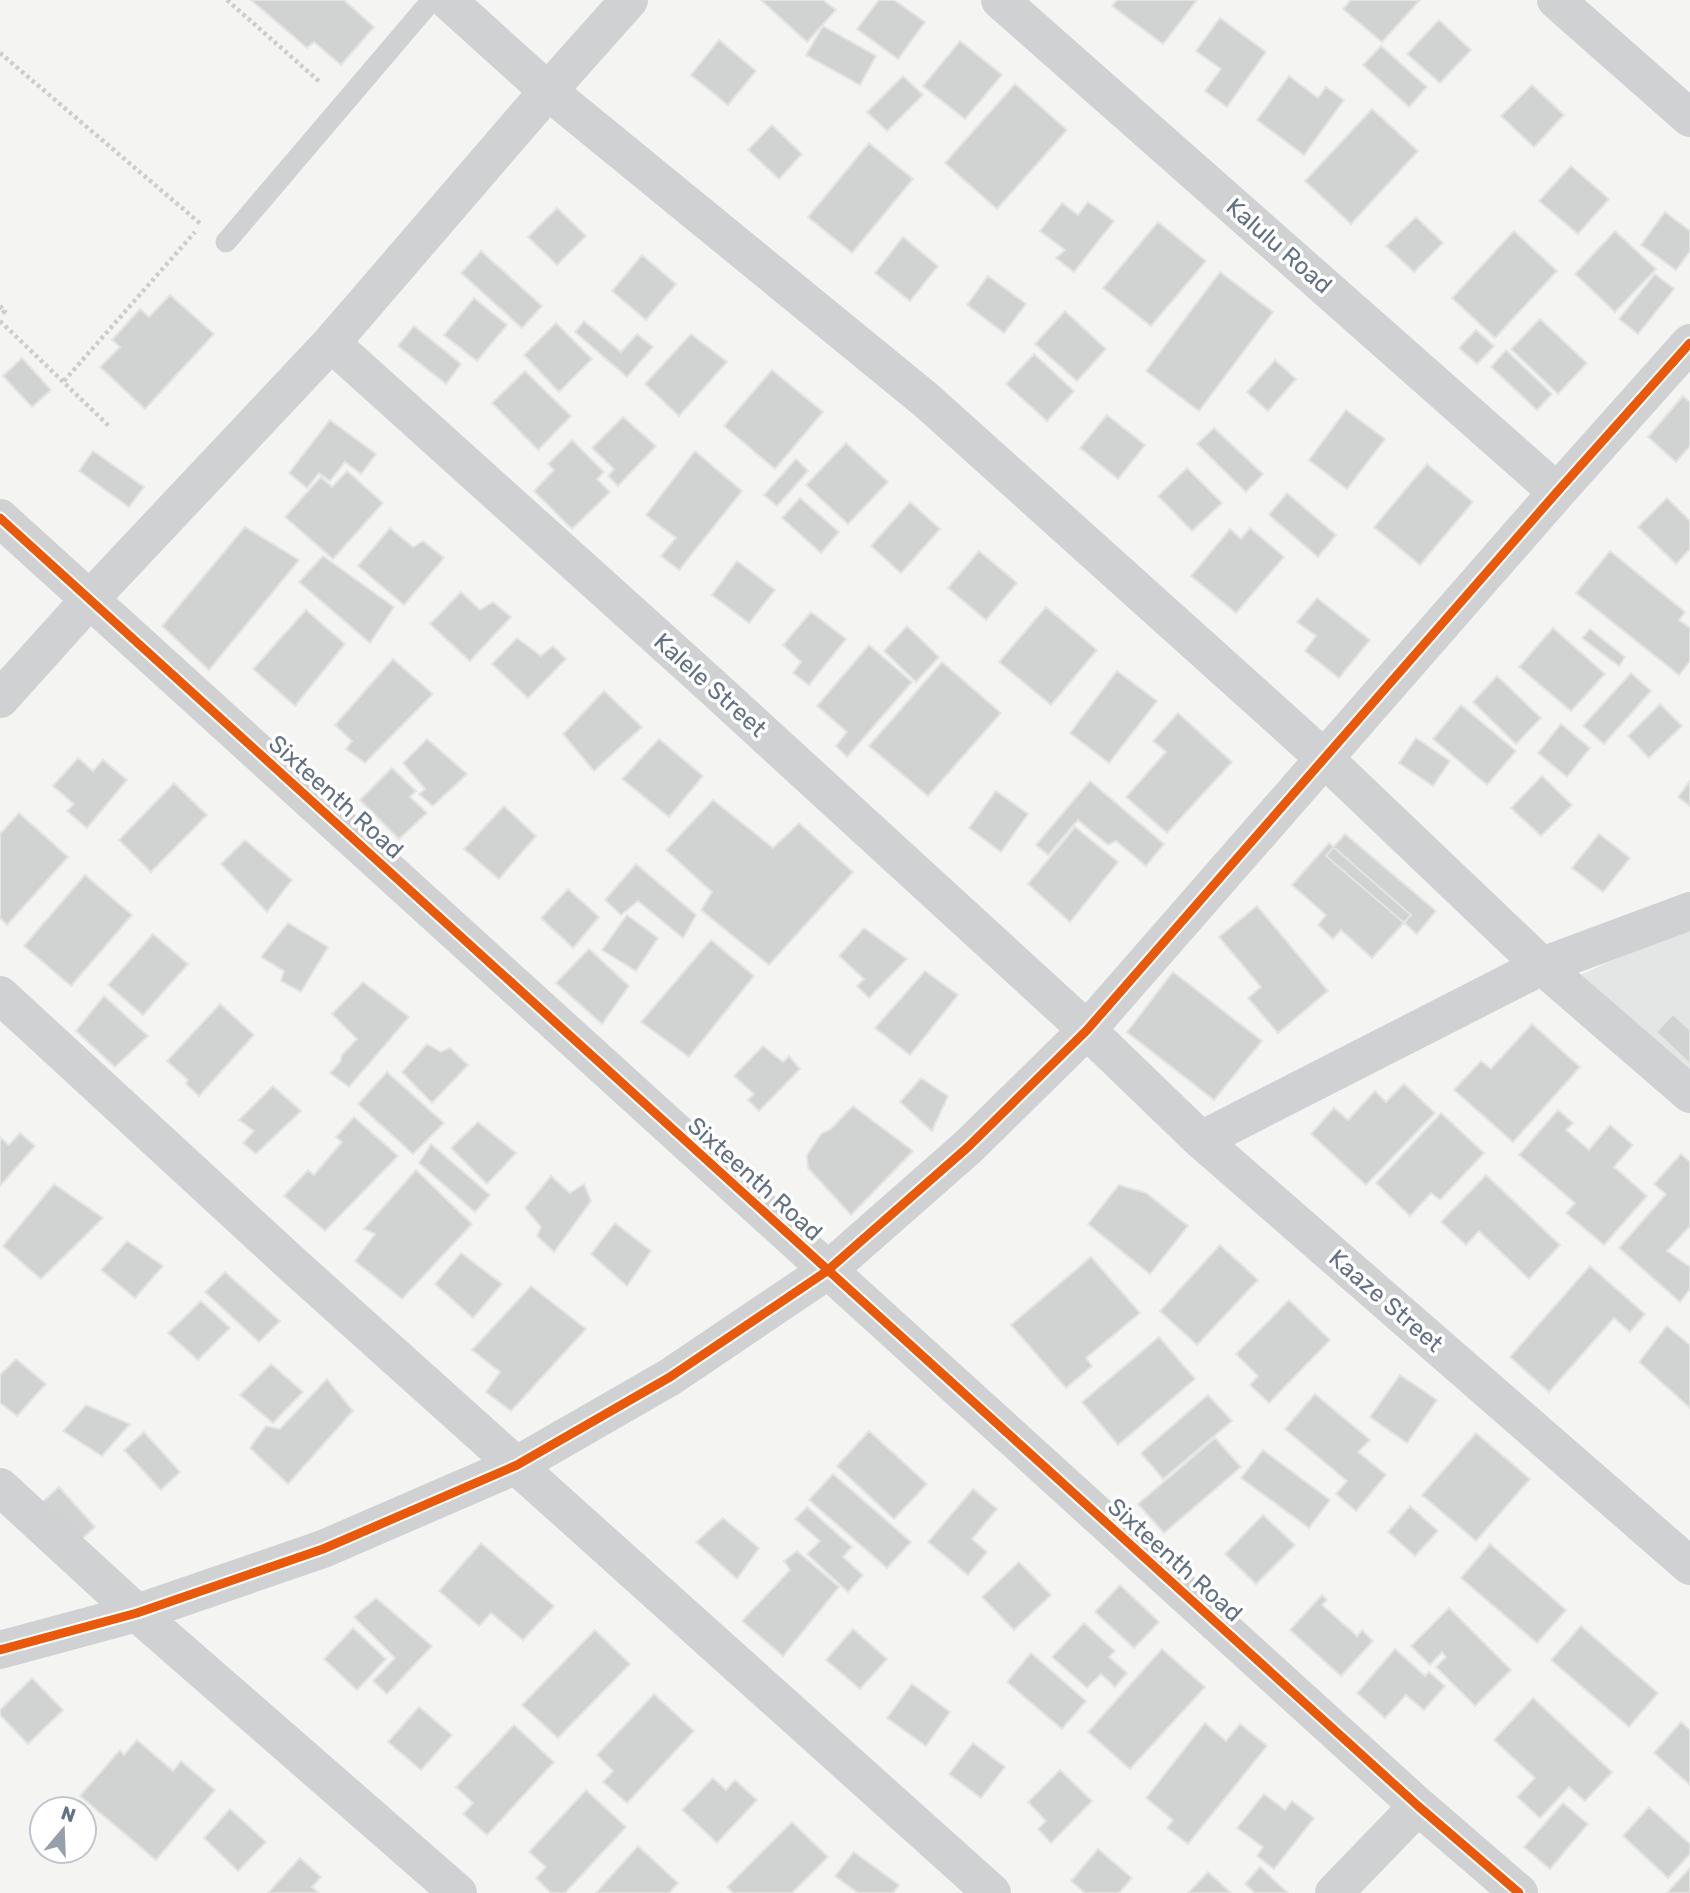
<svg xmlns="http://www.w3.org/2000/svg" width="1690" height="1893" font-family="Rubik,sans-serif">
<rect width="100%" height="100%" fill="#f4f5f2"/>
<path fill="#e4e6e5" d="M1690,923V1084L1568,981Z"/>
<path fill="#d1d2d2" stroke="#e4e4e2" stroke-width="2" d="M251,0H344L374,27L341,65L314,42L307,48Z
M761,0H823L836,10L807,42Z
M879,0H894L925,22L898,59L857,29Z
M1117,0H1197L1163,44L1112,6Z
M1351,0H1420L1382,42L1343,9Z
M1220,18L1266,52L1227,107L1205,91L1221,69L1196,51Z
M1439,20L1471,50L1440,83L1407,54Z
M823,26L876,56L860,85L806,55Z
M719,40L756,71L728,105L691,75Z
M960,41L1002,75L965,119L923,86Z
M1381,46L1427,87L1409,107L1363,65Z
M903,76L923,95L887,131L867,112Z
M1289,76L1318,98L1326,87L1344,100L1304,155L1257,120Z
M1015,84L1067,130L997,209L945,163Z
M1532,85L1564,115L1534,147L1501,116Z
M1372,109L1418,151L1351,224L1305,181Z
M772,125L802,154L779,179L748,150Z
M869,143L913,179L852,253L808,217Z
M1571,166L1609,199L1578,234L1539,201Z
M1088,202L1114,221L1074,272L1056,258L1065,250L1040,231L1062,203L1078,215Z
M557,208L586,236L557,265L528,237Z
M1665,212L1690,231V251L1676,270L1641,245Z
M1416,217L1443,243L1414,272L1386,246Z
M1158,222L1206,261L1151,326L1103,288Z
M1514,231L1557,271L1495,338L1452,298Z
M1615,231L1656,269L1615,312L1575,274Z
M903,237L938,266L910,301L875,273Z
M481,251L542,306L522,328L461,273Z
M642,255L676,284L646,320L612,291Z
M1220,272L1273,312L1199,411L1146,371Z
M1655,274L1674,289L1638,334L1619,319Z
M988,276L1026,304L1004,333L967,305Z
M170,295L214,334L145,409L100,367L120,347L112,340L140,309L149,317Z
M474,298L507,325L477,361L444,335Z
M1065,311L1106,349L1077,381L1035,344Z
M1540,319L1587,363L1558,394L1511,349Z
M584,321L621,352L637,334L653,347L627,377L575,332Z
M556,323L592,359L559,392L524,355Z
M414,326L461,364L446,384L398,346Z
M1476,330L1494,346L1477,364L1459,348Z
M691,334L727,362L679,416L645,384Z
M1506,350L1552,394L1537,410L1491,367Z
M1034,354L1074,391L1047,421L1006,384Z
M22,358L51,390L32,407L3,376Z
M1275,360L1296,379L1268,411L1247,392Z
M772,370L823,412L775,469L724,426Z
M525,371L571,416L538,450L492,403Z
M1683,396L1690,402V446L1676,462L1648,437Z
M1346,410L1385,439L1347,489L1309,460Z
M1107,415L1145,445L1118,479L1080,448Z
M623,417L656,446L618,486L608,476L614,469L592,448Z
M330,420L376,454L361,474L345,462L330,481L319,473L307,488L289,473Z
M1214,428L1263,474L1246,492L1197,444Z
M572,440L604,472L597,479L610,492L572,529L534,491L554,470L548,464Z
M846,443L888,482L848,524L806,485Z
M93,451L144,487L129,507L79,471Z
M695,451L742,491L679,570L661,556L676,538L646,515Z
M796,459L808,471L777,506L764,495Z
M1427,464L1473,502L1420,565L1374,527Z
M1187,468L1222,503L1192,531L1158,496Z
M347,471L383,503L333,559L285,517L321,477L332,487Z
M1287,493L1336,535L1318,557L1269,515Z
M800,498L839,532L821,553L782,518Z
M1667,498L1690,521V549L1676,564L1638,527Z
M910,502L940,529L901,573L871,546Z
M245,527L299,560L209,670L162,626Z
M390,528L413,547L423,541L444,558L404,605L358,566Z
M1250,528L1284,557L1236,613L1191,576L1230,529L1241,539Z
M979,551L1017,583L986,620L948,588Z
M1610,551L1685,612L1679,620L1690,628V661L1679,675L1576,593Z
M323,556L394,607L370,643L299,582Z
M737,561L775,590L749,623L712,595Z
M461,592L480,610L493,602L511,617L470,661L430,624Z
M1317,598L1370,640L1339,678L1305,651L1316,636L1297,622Z
M1046,607L1097,650L1051,705L999,662Z
M306,610L345,644L295,706L253,669Z
M811,612L846,639L809,685L793,673L801,662L783,645Z
M907,626L939,657L916,682L884,651Z
M1553,628L1605,674L1571,711L1519,667Z
M1590,629L1625,657L1619,666L1582,638Z
M517,638L541,656L553,646L566,659L528,698L492,664Z
M869,645L912,682L847,757L836,746L847,732L817,706Z
M393,659L433,694L365,763L346,749L352,741L335,725Z
M942,662L1001,713L928,796L869,746Z
M1117,671L1157,701L1109,763L1070,733Z
M1631,673L1651,691L1604,744L1583,726Z
M1497,676L1541,718L1516,744L1473,702Z
M604,691L642,727L594,771L563,734Z
M1660,704L1682,726L1649,758L1628,736Z
M1461,705L1516,751L1487,785L1433,739Z
M1178,713L1232,762L1167,833L1126,797L1166,752L1153,741Z
M1561,724L1590,748L1567,777L1538,753Z
M1416,738L1450,761L1433,786L1399,763Z
M427,739L467,774L433,806L419,794L425,789L403,763Z
M659,739L703,776L669,817L622,779Z
M78,758L93,771L103,760L127,780L87,828L67,811L74,804L53,786Z
M392,768L416,791L410,797L427,813L399,839L360,800Z
M1542,776L1572,805L1541,836L1511,808Z
M1090,781L1164,844L1146,866L1116,841L1108,845L1078,820L1048,855L1036,845Z
M1690,781V806L1678,797Z
M174,783L207,815L151,872L119,840Z
M996,791L1028,814L1001,852L969,828Z
M713,800L773,848L799,823L853,872L769,965L701,910L712,892L666,850Z
M504,806L536,836L499,879L464,849Z
M19,813L68,857L7,925L0,918V834Z
M1075,827L1118,862L1070,922L1028,884Z
M1345,834L1436,911L1417,934L1326,856Z
M1599,834L1630,858L1603,892L1572,868Z
M245,840L292,880L267,912L221,864Z
M1329,843L1411,915L1372,958L1341,930L1333,939L1318,925L1326,915L1292,885Z
M636,864L696,915L683,938L638,901L621,915L605,900Z
M85,875L132,915L71,986L24,946Z
M568,889L599,917L573,948L541,918Z
M1257,906L1328,991L1278,1033L1248,998L1261,987L1219,937Z
M627,915L658,938L636,971L602,950Z
M288,923L328,947L301,992L281,981L284,971L261,957Z
M864,928L907,959L869,998L857,986L864,979L839,956Z
M153,934L188,964L143,1015L108,985Z
M711,940L754,976L689,1057L641,1022Z
M589,949L629,986L602,1024L556,983Z
M925,971L958,995L910,1055L875,1028Z
M1173,972L1262,1041L1214,1100L1127,1032Z
M363,982L409,1017L349,1087L330,1073L340,1062L342,1055L357,1039L332,1014Z
M104,996L148,1036L115,1067L76,1031Z
M220,1004L254,1035L199,1096L186,1084L188,1080L167,1061Z
M1673,1014L1690,1030V1064L1656,1032Z
M1532,1024L1580,1067L1513,1142L1454,1090L1481,1061L1491,1069Z
M427,1044L441,1052L450,1048L468,1065L432,1103L402,1072Z
M763,1046L783,1062L789,1056L800,1069L759,1111L748,1100L754,1094L734,1076Z
M387,1072L444,1123L413,1154L358,1104Z
M921,1078L948,1096L932,1131L900,1102Z
M1404,1084L1435,1113L1366,1185L1311,1134L1334,1108L1348,1120L1375,1091L1386,1102Z
M273,1086L301,1111L256,1154L243,1143L254,1131L239,1120Z
M853,1106L913,1151L851,1215L808,1168L807,1155L821,1134L831,1129Z
M1558,1110L1573,1123L1566,1130L1589,1150L1610,1125L1633,1145L1614,1167L1647,1196L1604,1245L1566,1213L1575,1203L1519,1155Z
M1441,1113L1484,1153L1440,1200L1431,1193L1410,1216L1376,1183Z
M354,1117L398,1156L325,1231L284,1196L308,1170L314,1175L342,1142L336,1137Z
M478,1122L516,1153L487,1184L451,1148Z
M20,1133L35,1146L0,1186V1137L9,1145Z
M431,1144L490,1195L475,1212L419,1163Z
M1681,1154L1690,1162V1226L1667,1251L1690,1267V1289L1680,1302L1619,1248L1666,1194L1654,1184Z
M416,1170L472,1224L402,1299L355,1261L375,1234L364,1229Z
M1486,1175L1560,1245L1529,1279L1479,1231L1466,1245L1441,1222Z
M551,1176L570,1193L584,1184L591,1201L554,1252L537,1236L541,1227L525,1208Z
M54,1184L103,1218L41,1279L3,1246Z
M1119,1185L1146,1193L1188,1226L1150,1274L1088,1224Z
M615,1223L651,1251L627,1286L591,1254Z
M127,1241L163,1266L135,1298L101,1270Z
M1220,1245L1258,1280L1197,1345L1160,1311Z
M461,1253L502,1284L473,1318L435,1284Z
M1091,1257L1140,1313L1086,1358L1092,1366L1066,1388L1011,1325Z
M1590,1266L1645,1314L1630,1332L1614,1318L1549,1392L1510,1357Z
M225,1272L280,1321L259,1342L205,1292Z
M531,1286L586,1329L511,1411L486,1392L500,1372L472,1350Z
M1289,1300L1330,1340L1269,1403L1250,1385L1258,1376L1236,1354Z
M201,1301L230,1328L198,1360L168,1333Z
M1667,1326L1690,1345V1408L1639,1362Z
M1159,1337L1195,1379L1118,1445L1082,1402Z
M16,1359L46,1384L17,1416L0,1403V1375Z
M271,1364L303,1392L273,1423L240,1395Z
M1400,1375L1437,1400L1407,1443L1370,1417Z
M327,1379L353,1411L288,1484L250,1448L266,1426L280,1429Z
M1315,1394L1370,1440L1358,1452L1386,1475L1356,1511L1336,1494L1347,1481L1285,1429Z
M1208,1395L1232,1421L1163,1479L1141,1453Z
M86,1405L130,1424L102,1456L63,1431Z
M869,1431L927,1484L894,1519L837,1466Z
M144,1432L180,1472L161,1490L124,1450Z
M1476,1433L1530,1479L1476,1541L1422,1495Z
M1215,1438L1241,1467L1164,1533L1138,1504Z
M1263,1450L1330,1500L1309,1528L1241,1478Z
M833,1474L911,1542L887,1568L809,1500Z
M59,1487L95,1527L76,1544L40,1504Z
M973,1489L997,1509L972,1539L987,1552L968,1575L928,1542Z
M1410,1506L1438,1531L1415,1556L1388,1532Z
M807,1507L852,1547L843,1557L863,1575L848,1592L807,1554L820,1541L795,1519Z
M1263,1515L1295,1545L1256,1584L1225,1554Z
M723,1518L759,1548L737,1579L696,1542Z
M481,1543L554,1606L523,1640L491,1613L479,1626L439,1591Z
M1490,1544L1566,1610L1537,1643L1461,1578Z
M797,1551L839,1587L783,1656L742,1621L790,1570L784,1561Z
M1019,1562L1051,1595L1014,1630L982,1597Z
M1120,1585L1159,1622L1134,1648L1095,1612Z
M1322,1595L1327,1600L1322,1605L1357,1636L1362,1630L1373,1641L1341,1676L1290,1630Z
M376,1598L432,1646L387,1694L373,1681L395,1658L354,1617Z
M1449,1608L1511,1670L1475,1706L1436,1667L1446,1657L1442,1652L1430,1665L1411,1646Z
M1084,1623L1115,1651L1109,1657L1127,1673L1115,1687L1101,1674L1087,1688L1052,1657Z
M1581,1626L1658,1693L1629,1727L1551,1660Z
M353,1628L386,1659L357,1690L324,1659Z
M853,1629L887,1659L860,1689L826,1660Z
M595,1630L630,1664L558,1738L522,1705Z
M1162,1649L1205,1687L1130,1769L1088,1732Z
M1395,1649L1425,1676L1429,1672L1445,1686L1424,1710L1406,1695L1385,1718L1357,1693Z
M1031,1653L1086,1701L1062,1729L1007,1682Z
M32,1678L63,1710L28,1744L0,1715V1710Z
M912,1684L950,1712L926,1746L887,1718Z
M654,1694L694,1731L627,1803L603,1782L613,1771L597,1755Z
M1533,1698L1612,1772L1585,1801L1569,1787L1540,1818L1517,1797L1535,1778L1494,1740Z
M419,1707L452,1735L421,1770L388,1742Z
M1681,1722L1690,1730V1785L1654,1753Z
M1205,1723L1226,1741L1240,1724L1267,1746L1188,1844L1167,1828L1173,1820L1146,1798Z
M514,1725L554,1762L487,1835L463,1814L473,1803L456,1787Z
M137,1740L173,1771L181,1761L215,1790L156,1860L80,1796L120,1750L124,1755Z
M973,1743L1005,1767L981,1798L949,1774Z
M1060,1770L1092,1801L1051,1843L1038,1829L1046,1821L1028,1802Z
M713,1778L726,1790L735,1780L757,1800L717,1843L682,1810Z
M586,1790L626,1827L565,1893H551L536,1878L546,1867L529,1852Z
M1264,1794L1285,1810L1292,1801L1314,1818L1274,1869L1257,1856L1263,1847L1237,1828Z
M1563,1803L1588,1824L1550,1869L1524,1847Z
M1649,1807L1690,1844V1854L1668,1878L1623,1836Z
M230,1809L266,1842L238,1871L204,1838Z
M792,1822L828,1857L792,1893H733L727,1887Z
M638,1846L678,1883L669,1893H596Z
M1098,1849L1132,1878L1119,1893H1085L1071,1881Z
M854,1852L899,1885L893,1893H858L835,1876Z
M300,1858L321,1877L312,1887L319,1893H268Z
M1260,1867L1288,1893H1255L1245,1884Z
M1690,1868V1893H1667Z
M1208,1872L1231,1893H1188Z"/>
<g fill="none" stroke-linecap="round" stroke-linejoin="round">
<path stroke="#cdcdcd" stroke-width="4.5" stroke-dasharray="3.5 3.5" stroke-linecap="butt" d="M227,0L321,83
M0,53L202,225
M0,306L5,311L0,315
M0,321L111,428
M64,381L195,232"/>
<path stroke="#d0d1d2" stroke-width="21" d="M226,242L432,0"/>
<path stroke="#d0d1d2" stroke-width="38" d="M447,0L548,91L926,400L1325,759L1542,966L1690,1094
M1000,0L1557,492
M1556,0L1690,118
M331,343L705,680L1087,1030L1201,1140L1690,1566
M0,518L1418,1806L1519,1893
M0,699L90,599L331,343L548,91L629,0
M0,995L292,1264L992,1893
M1201,1140L1542,966L1690,911
M0,1487L137,1613L458,1893
M0,1650L137,1613L323,1549L517,1465L670,1377L827,1271L968,1147L1087,1030L1557,492L1690,343
M1334,1893L1418,1806"/>
<g stroke="#fff" stroke-width="13">
<path id="cycleway" d="M0,518L1418,1806L1519,1893
M0,1650L137,1613L323,1549L517,1465L670,1377L827,1271L968,1147L1087,1030L1557,492L1690,343"/>
</g>
<use href="#cycleway" stroke="#e8590c" stroke-width="9"/>
</g>
<g text-anchor="middle" stroke-width="7" stroke-linejoin="round" paint-order="stroke">
<g font-size="24" fill="#637184" stroke="#fff">
<text transform="translate(1279 246) rotate(41)" y="8">Kalulu Road</text>
<text transform="translate(710 685) rotate(42)" y="8">Kalele Street</text>
<text transform="translate(336 797) rotate(42)" y="8">Sixteenth Road</text>
<text transform="translate(755 1179) rotate(42)" y="8">Sixteenth Road</text>
<text transform="translate(1386 1301) rotate(41)" y="8">Kaaze Street</text>
<text transform="translate(1175 1560) rotate(42)" y="8">Sixteenth Road</text>
</g>
</g>
<g transform="translate(63 1830) rotate(19)"><circle r="33" fill="#ffffff" stroke="#c1c6ce" stroke-width="2"/>
<path d="M0-5L12 26L0 18L-12 26Z" fill="#969faa"/>
<text y="-10" font-size="19" font-weight="bold" text-anchor="middle" fill="#637184">N</text>
</g>
</svg>
